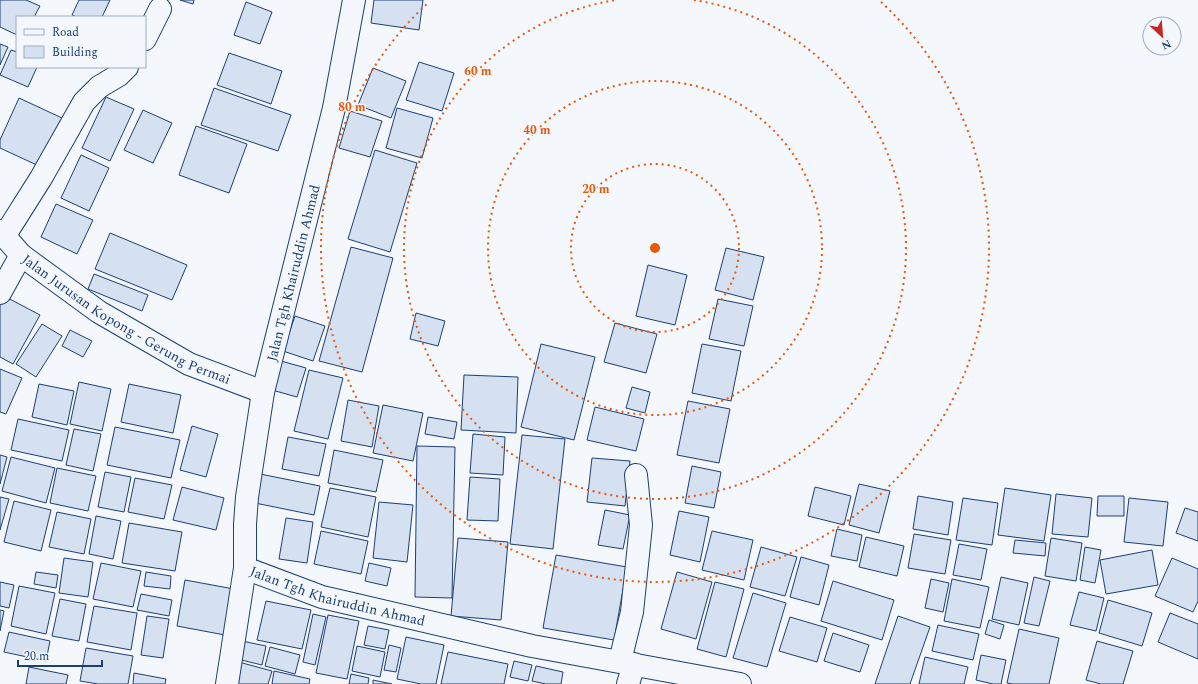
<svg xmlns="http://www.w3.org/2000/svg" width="1198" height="684" font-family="Spectral,serif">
<rect width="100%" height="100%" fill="#f4f7fb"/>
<path fill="#d5e0f0" stroke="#1d3f73" d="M0,0H26L40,6L34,17H17V35L0,27Z
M79,0H110L102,17H77L72,15Z
M180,0H194L193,4Z
M374,0H423L419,30L371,23Z
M246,2L272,12L260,44L234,35Z
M0,44L8,47L0,65Z
M11,50L17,52V67H37L28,87L0,75Z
M229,53L282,71L271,104L217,85Z
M419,62L454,73L442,111L406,100Z
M373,68L406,81L391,118L358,105Z
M214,88L291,115L278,151L201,125Z
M106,97L134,109L110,161L82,148Z
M19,98L62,118L39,166L0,148V140Z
M397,108L433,118L422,158L386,148Z
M143,110L172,123L153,163L124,150Z
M350,111L382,121L370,157L339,148Z
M196,126L247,144L229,193L179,175Z
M375,150L417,163L390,252L348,239Z
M81,155L109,168L89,211L61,198Z
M56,204L93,220L77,254L41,237Z
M110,233L187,265L172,300L95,269Z
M351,247L393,258L362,372L319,361Z
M726,248L764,257L753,300L715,290Z
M648,265L687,275L675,325L636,316Z
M94,274L148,295L142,311L88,289Z
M4,296L40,315L13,364L0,357V304Z
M718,299L753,306L744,346L709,339Z
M416,313L445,321L438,346L410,339Z
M295,316L325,326L313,361L283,351Z
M615,323L657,334L646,373L604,362Z
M42,324L62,336L36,377L16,364Z
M70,330L92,341L83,357L62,346Z
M541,344L595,357L574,440L521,427Z
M702,344L741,351L731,401L692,393Z
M281,361L306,368L297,397L272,390Z
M0,369L22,378L6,414L0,412Z
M309,370L343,378L328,439L294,431Z
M464,375L518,377L516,433L461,430Z
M79,382L111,389L102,431L70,424Z
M39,384L74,391L67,425L32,417Z
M129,384L181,395L173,433L121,422Z
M632,387L650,392L645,413L626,408Z
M348,400L379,406L372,447L341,441Z
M688,401L730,409L719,463L677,455Z
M383,405L423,413L413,461L373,453Z
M595,407L644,419L636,451L587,440Z
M428,417L457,422L454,439L425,434Z
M18,419L69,430L62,461L11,450Z
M192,426L218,434L206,477L180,470Z
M115,427L180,440L171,478L107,465Z
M74,429L101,434L93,471L66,465Z
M473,434L505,437L503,475L470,473Z
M522,435L565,439L553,549L510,544Z
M288,437L326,444L319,476L282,469Z
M417,446L455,447L452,598L415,597Z
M334,450L383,460L376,492L328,483Z
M0,455L7,457L0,484Z
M11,457L55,468L46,503L2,491Z
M592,458L630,461L625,506L587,502Z
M692,466L721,472L714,508L685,503Z
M57,468L96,476L88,511L50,503Z
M105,472L131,477L124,512L98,507Z
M260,474L320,486L314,515L255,503Z
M470,477L500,479L498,521L467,520Z
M135,478L172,485L164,519L128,512Z
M859,484L890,491L879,533L849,525Z
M182,487L224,498L216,530L173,520Z
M815,487L851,496L844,525L808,516Z
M330,488L376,497L368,537L321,527Z
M1005,488L1051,495L1044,541L998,535Z
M1056,494L1092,498L1088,537L1052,534Z
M918,496L953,502L948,535L913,529Z
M1098,496H1124V516H1097Z
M0,497L9,499L0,530Z
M963,498L998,503L992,545L956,540Z
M1129,498L1168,502L1163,546L1124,542Z
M14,501L51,510L41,551L4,542Z
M379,502L413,505L407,562L373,558Z
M1185,508L1198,512V541L1176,533Z
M605,510L630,515L623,549L598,545Z
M679,511L709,517L700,562L670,555Z
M57,512L91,519L84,554L49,547Z
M96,516L121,521L113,559L89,554Z
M286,518L313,522L307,563L279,559Z
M129,523L182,532L175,571L122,563Z
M837,529L862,535L857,561L831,556Z
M321,531L368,541L361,574L314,564Z
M712,531L753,540L744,580L702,570Z
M914,534L951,540L945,574L908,568Z
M866,537L904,546L897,576L859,567Z
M458,538L508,542L501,620L451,616Z
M1051,538L1082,543L1076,581L1045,576Z
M1015,540L1046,543L1045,556L1013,553Z
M959,544L987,549L981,580L953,575Z
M761,547L797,557L785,596L750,587Z
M1085,547L1101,550L1095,583L1080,580Z
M1152,550L1158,585L1106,594L1100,560Z
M556,555L627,567L614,640L543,628Z
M801,557L829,565L819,605L790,597Z
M64,558L93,562L88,597L59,593Z
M1172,558L1198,569V601L1193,612L1155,596Z
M101,563L141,571L133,607L93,599Z
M369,563L391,568L387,586L365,581Z
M36,572L58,575L56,588L34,584Z
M146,572L171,576L170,589L144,586Z
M677,572L712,582L696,639L661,629Z
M1001,577L1028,583L1019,625L992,619Z
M1034,577L1050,581L1039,626L1024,623Z
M931,579L949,583L943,612L925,608Z
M952,579L989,587L980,628L944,621Z
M185,580L234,589L225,635L177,626Z
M833,581L894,600L882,640L821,621Z
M0,582L14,585L9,608L0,606Z
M715,582L744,589L726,657L697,649Z
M19,586L55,593L46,634L11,626Z
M1079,592L1104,598L1096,631L1070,625Z
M753,593L786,603L767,667L733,658Z
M141,594L172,600L169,616L137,610Z
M60,599L86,604L79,641L52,636Z
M1108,600L1152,613L1142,646L1099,633Z
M266,601L311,610L302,649L257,640Z
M94,606L137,613L131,650L87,642Z
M0,610L4,611L0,631Z
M1170,613L1198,624V659L1158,642Z
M313,614L326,617L315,665L303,662Z
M328,615L359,621L347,679L316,673Z
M147,616L169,619L163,658L141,655Z
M898,616L930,627L910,684H875Z
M790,617L827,628L817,662L779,651Z
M989,620L1004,625L1000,639L985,634Z
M938,625L979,634L973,660L932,651Z
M368,626L389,630L385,649L364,645Z
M1019,629L1059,638L1049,684H1013L1007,683Z
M9,632L50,641L46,661L4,652Z
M833,633L869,645L860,672L824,661Z
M406,637L444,645L436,684H421L397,679Z
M237,640L266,646L262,665L233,658Z
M1097,641L1133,651L1123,684H1101L1086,680Z
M389,645L401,648L396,672L384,670Z
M357,646L385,652L380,677L352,671Z
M270,647L300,655L295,674L265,666Z
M86,648L133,656L128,684H98L80,681Z
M448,652L508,664L504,684H441Z
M981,655L1006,660L1001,684H993L976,680Z
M925,657L968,667L964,684H919Z
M235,661L272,671L268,684H229Z
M514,661L532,665L528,681L510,677Z
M536,666L563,672L561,684H546L532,681Z
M29,667L68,675L66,684H26Z
M274,671L310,679L309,684H272Z
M134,673L166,679L165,684H133Z
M351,674L369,678L368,684H349Z
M373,680L392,684H373Z"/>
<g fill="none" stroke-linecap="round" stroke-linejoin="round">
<g stroke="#1d3f73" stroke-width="24">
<g id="minor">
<path id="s1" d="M354,0L334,108L263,392L247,497L245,524V568L322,597L532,646L740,684"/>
<path d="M145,39L160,9"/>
<path id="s2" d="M0,231L21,255L99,312L189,364L263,392"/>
<path d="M5,235L41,178L84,102L99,87L119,75L127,67"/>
<path d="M0,293L21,255"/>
<path d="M620,661L632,612L641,525L636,475"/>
<path d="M227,684L245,568"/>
<path d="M628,684L634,664"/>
</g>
</g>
<use href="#minor" stroke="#f4f7fb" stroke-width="22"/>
</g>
<g fill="none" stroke="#e8590c" stroke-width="2" stroke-dasharray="2 4">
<circle cx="655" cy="248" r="84"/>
<circle cx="655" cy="248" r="167"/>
<path d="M694 0A251 251 0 1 1 616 0"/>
<path d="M881 2A334 334 0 1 1 429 2"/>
</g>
<g text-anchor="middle" stroke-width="3" stroke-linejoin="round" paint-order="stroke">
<g font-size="14" fill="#1d3f73" stroke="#f4f7fb">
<text transform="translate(293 273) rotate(-76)" y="5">Jalan Tgh Khairuddin Ahmad</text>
<text dy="5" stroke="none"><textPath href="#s2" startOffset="156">Jalan Jurusan Kopong - Gerung Permai</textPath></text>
<text dy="5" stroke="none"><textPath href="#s1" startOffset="677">Jalan Tgh Khairuddin Ahmad</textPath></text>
</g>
</g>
<circle cx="655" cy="248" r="6" fill="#e8590c" stroke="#f4f7fb" stroke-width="2"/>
<g font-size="12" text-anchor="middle" font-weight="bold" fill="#e8590c" stroke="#f4f7fb" stroke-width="3" stroke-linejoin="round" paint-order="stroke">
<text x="478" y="75">60 m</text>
<text x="352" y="111">80 m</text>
<text x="537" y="134">40 m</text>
<text x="596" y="193">20 m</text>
</g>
<rect x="16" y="16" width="130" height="52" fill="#f4f7fb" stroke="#9eadc5"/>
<rect x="24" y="29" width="20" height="6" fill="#f4f7fb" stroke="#9eadc5"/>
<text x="52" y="36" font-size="12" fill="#1d3f73">Road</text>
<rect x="24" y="46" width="20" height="12" fill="#d5e0f0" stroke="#9eadc5"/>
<text x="52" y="56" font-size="12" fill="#1d3f73">Building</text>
<g transform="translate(1162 36) rotate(154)"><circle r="19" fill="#f4f7fb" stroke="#9eadc5"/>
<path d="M0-3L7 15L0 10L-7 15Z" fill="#c62828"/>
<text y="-6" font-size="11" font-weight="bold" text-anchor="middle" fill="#1d3f73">N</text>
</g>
<path d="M18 660v6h84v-6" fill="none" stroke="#1d3f73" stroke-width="2"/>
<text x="24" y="660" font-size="12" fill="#1d3f73" stroke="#f4f7fb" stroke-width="3" paint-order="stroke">20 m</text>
</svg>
